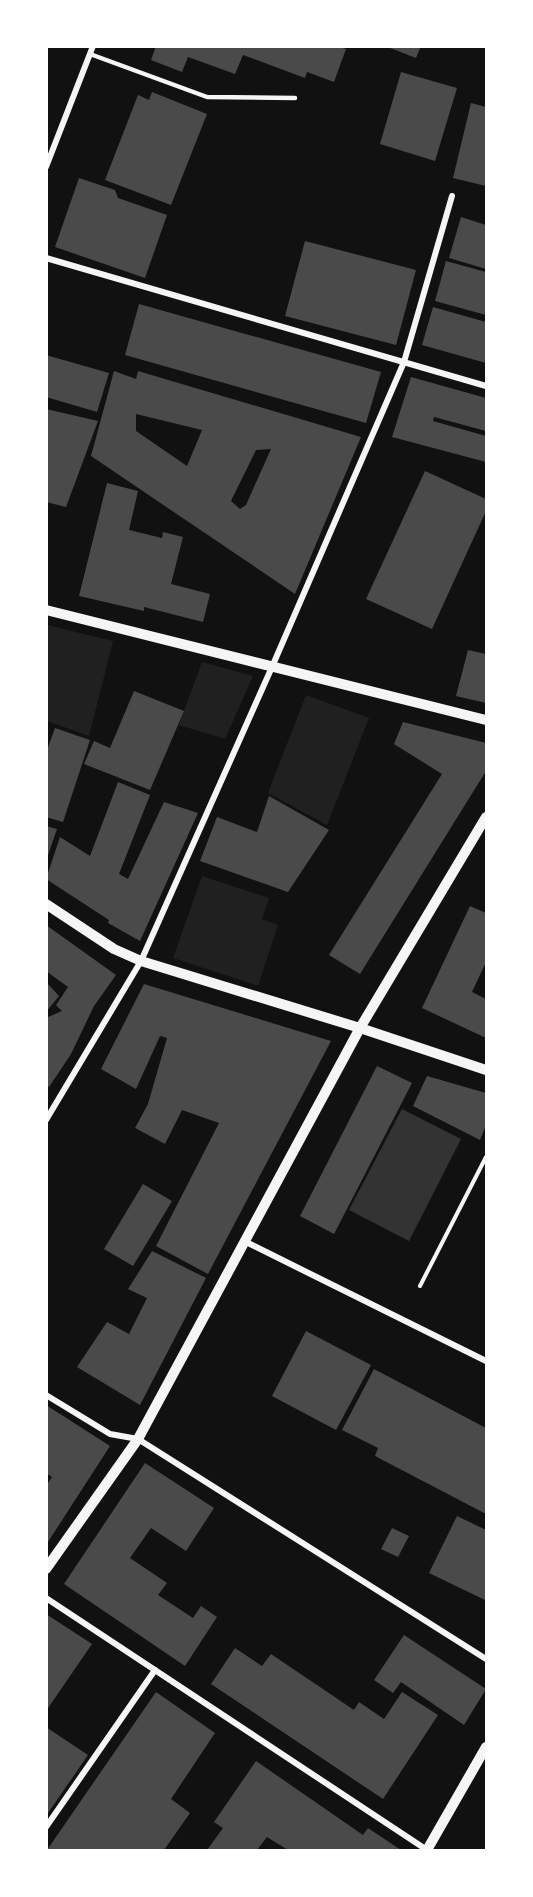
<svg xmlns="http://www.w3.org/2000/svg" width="533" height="1897" font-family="'Archivo Narrow',sans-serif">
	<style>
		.green { fill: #202020 }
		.water { fill: #333 }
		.building { fill: #4a4a4a; fill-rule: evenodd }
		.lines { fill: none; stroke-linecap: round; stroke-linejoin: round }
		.path { stroke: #f5f5f5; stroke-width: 4 }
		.service { stroke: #f5f5f5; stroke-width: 4.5 }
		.minor { stroke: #f5f5f5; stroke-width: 6 }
		.tertiary { stroke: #f5f5f5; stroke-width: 10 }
	</style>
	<rect width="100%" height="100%" fill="#111"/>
	<g class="green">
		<path d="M47,625L113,641L89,736L47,721Z"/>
		<path d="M202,662L253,676L225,739L179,725Z"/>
		<path d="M306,695L369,718L327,825L268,793Z"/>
		<path d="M202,876L269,898L262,919L278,925L258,986L173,958Z"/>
	</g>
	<path class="water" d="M402,1109L461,1139L409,1241L349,1210Z"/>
	<g class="building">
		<path d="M156,46H338L346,49L334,82L307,72L305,78L243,55L235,74L188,57L182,72L151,60Z"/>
		<path d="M385,46H421L416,58Z"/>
		<path d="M401,72L457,88L435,161L380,144Z"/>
		<path d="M152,92L207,114L171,205L105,180L138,95L149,100Z"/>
		<path d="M471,103L486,107V186L453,178Z"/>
		<path d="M79,178L115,190L118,198L167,215L145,278L55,247Z"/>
		<path d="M461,217L486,225V269L449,258Z"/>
		<path d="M305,241L416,270L396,345L285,316Z"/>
		<path d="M446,261L486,272V315L435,301Z"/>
		<path d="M139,304L381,372L366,423L125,355Z"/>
		<path d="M433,307L486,322V363L422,345Z"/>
		<path d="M46,355L109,373L97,412L46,397Z"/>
		<path d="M114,371L136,379L138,371L361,437L295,594L91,456ZM136,414L202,430L187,466L136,431ZM271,449L246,505L240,509L231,501L256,450Z"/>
		<path d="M411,377L486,398V431L434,417L433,421L486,436V462L392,437Z"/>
		<path d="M46,409L98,421L66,507L46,502Z"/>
		<path d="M425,471L486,499V511L432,629L366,599Z"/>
		<path d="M107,483L138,491L129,530L162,538L163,532L183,537L171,584L210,594L203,622L144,607V611L79,596Z"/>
		<path d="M468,650L486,654V703L456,696Z"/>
		<path d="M134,691L184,711L150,790L84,764L94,741L110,748Z"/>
		<path d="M403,722L486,743V771L360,974L329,955L442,774L394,744Z"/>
		<path d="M55,728L90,740L63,822L46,817V753Z"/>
		<path d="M118,782L150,795L119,874L128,879L164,802L198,813L140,941L108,923L109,920L46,879L60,837L90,856Z"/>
		<path d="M269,796L329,830L288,892L200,861L217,817L257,832Z"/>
		<path d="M46,826L57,829L47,858H46Z"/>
		<path d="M470,906L486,913V962L472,992L486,999V1038L422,1008Z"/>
		<path d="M46,925L116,975L94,1006L71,1054L49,1087L46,1084V1018L62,1011L56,1005L68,987L46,971Z"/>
		<path d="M46,982L59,996L46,1012Z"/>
		<path d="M144,984L331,1041L208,1274L156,1246L219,1123L182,1110L165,1144L135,1128L148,1104L167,1038L160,1036L136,1089L101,1069Z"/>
		<path d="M377,1066L412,1083L334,1234L300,1216Z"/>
		<path d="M427,1076L486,1093V1125L480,1140L413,1106Z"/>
		<path d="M143,1184L172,1201L133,1266L104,1249Z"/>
		<path d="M152,1251L206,1278L140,1405L77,1367L107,1322L129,1334L147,1298L128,1289Z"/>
		<path d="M306,1331L371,1365L336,1430L272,1396Z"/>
		<path d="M374,1369L486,1428V1514L375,1456L378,1448L342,1430Z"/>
		<path d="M46,1405L110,1446L46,1545V1486L52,1477L46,1473Z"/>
		<path d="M145,1463L214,1508L186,1551L151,1528L130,1558L167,1583L158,1595L193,1618L201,1606L217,1617L185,1666L64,1584Z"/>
		<path d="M457,1516L486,1530V1597L485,1600L429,1573Z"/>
		<path d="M392,1528L409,1536L398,1557L381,1549Z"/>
		<path d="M46,1614L92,1644L46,1711Z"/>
		<path d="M404,1635L486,1689L464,1725L401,1682L393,1693L374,1680Z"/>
		<path d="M235,1648L262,1666L271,1654L354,1710L359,1702L384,1719L402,1692L438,1715L383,1799L211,1684Z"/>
		<path d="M156,1692L215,1733L171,1799L190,1813L164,1850H47Z"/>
		<path d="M46,1727L88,1755L46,1816Z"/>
		<path d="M256,1761L363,1835L368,1828L401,1850H288L267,1837L257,1850H207L223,1828L214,1822Z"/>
	</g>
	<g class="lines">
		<path class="path" d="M420,1286L486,1157"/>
		<path class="service" d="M90,54L207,97L295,98"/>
		<g class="minor">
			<path d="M46,167L93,46"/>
			<path d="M46,258L486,386"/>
			<path d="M46,1120L141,961L272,667L404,362L452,196"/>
			<path d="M246,1242L486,1361"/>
			<path d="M46,1395L110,1434L138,1439L486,1659"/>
			<path d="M46,1598L427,1850"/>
			<path d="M46,1827L155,1670"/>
		</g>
		<g class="tertiary">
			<path d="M46,610L486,720"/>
			<path d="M46,904L114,949L141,961L360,1028L486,1070"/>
			<path d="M46,1569L138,1439L360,1028L486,817"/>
			<path d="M427,1850L486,1747"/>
		</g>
	</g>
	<rect width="533" height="1897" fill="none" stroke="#ffffff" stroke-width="96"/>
</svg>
